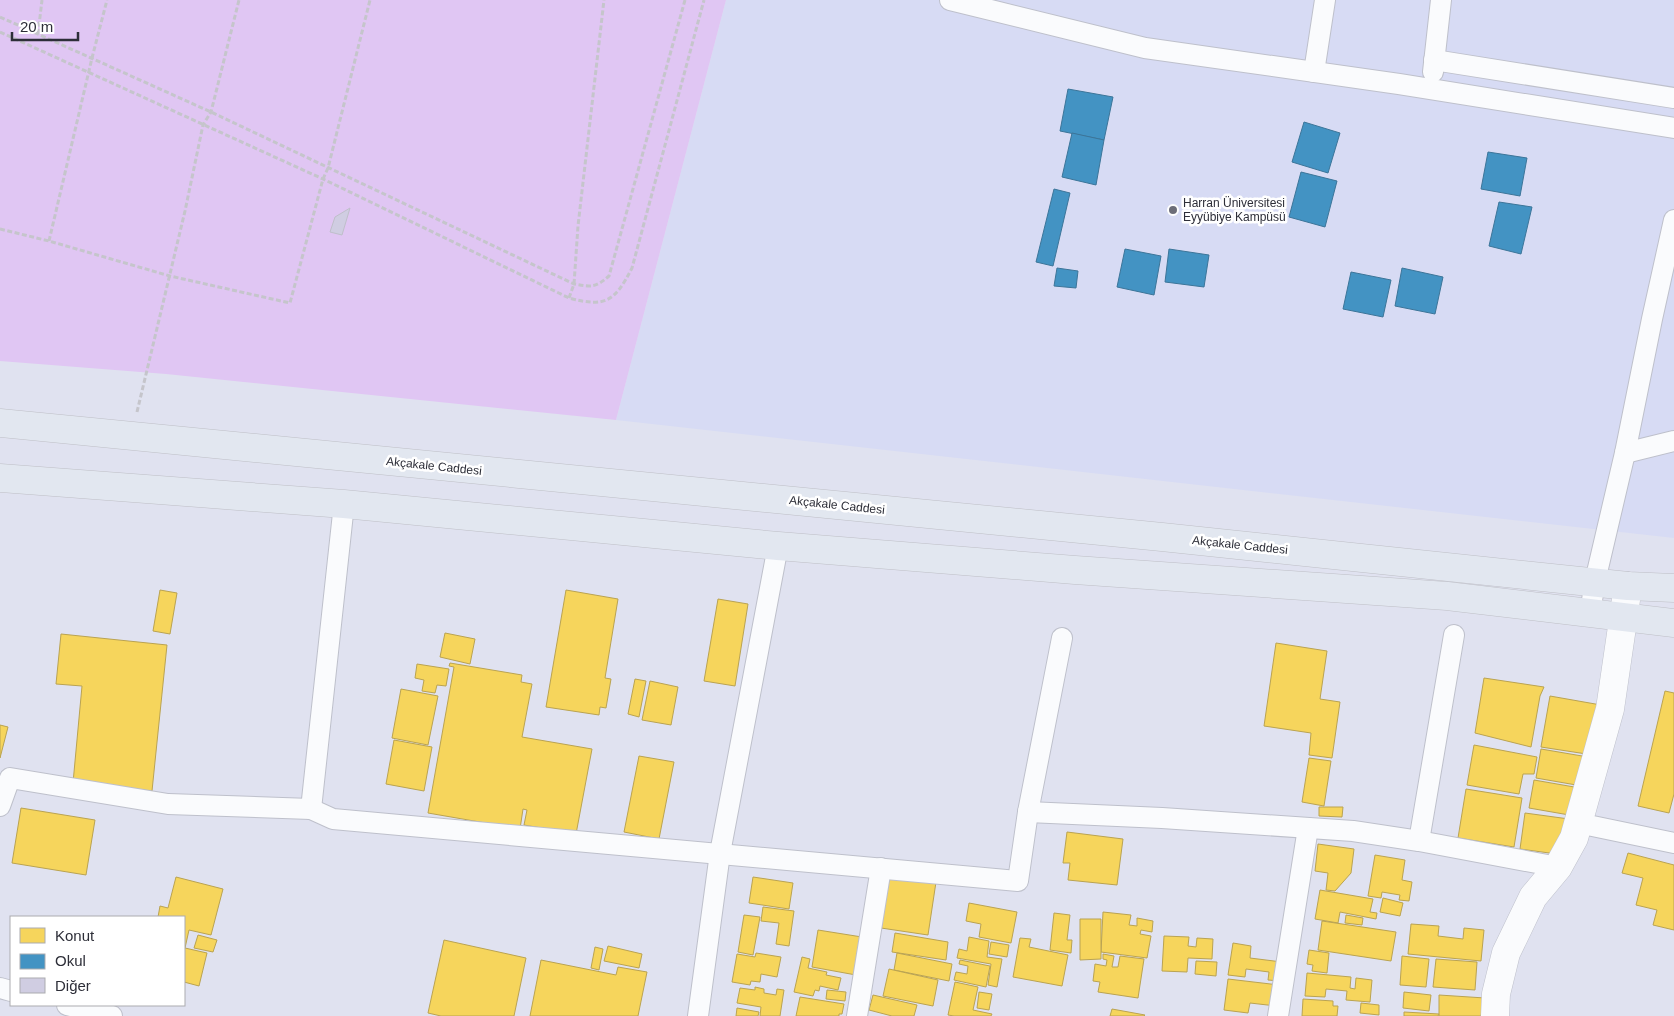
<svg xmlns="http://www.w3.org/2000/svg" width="1674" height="1016" font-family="Helvetica,sans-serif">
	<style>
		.built { fill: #d7dbf4 }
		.green { fill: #e0c6f3 }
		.homes { fill: #f6d55c; stroke: #baa351 }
		.schools { fill: #4393c3; stroke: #3c7599 }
		.building { fill: #d0cde2; stroke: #bfbfca }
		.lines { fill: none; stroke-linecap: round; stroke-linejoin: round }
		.street-casing { stroke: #bec0cb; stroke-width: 22 }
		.secondary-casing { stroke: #bec0cb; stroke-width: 29 }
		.primary-casing { stroke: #bebfc6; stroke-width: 29 }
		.path { stroke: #c5c5cb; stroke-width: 3; stroke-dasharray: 5 2.5; stroke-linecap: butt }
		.street { stroke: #fafbfd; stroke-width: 20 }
		.secondary { stroke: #fafbfd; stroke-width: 28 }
		.primary { stroke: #e2e7f0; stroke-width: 28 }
		.poi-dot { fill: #6c6d78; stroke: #fff; stroke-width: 2 }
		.labels { text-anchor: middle; stroke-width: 5; stroke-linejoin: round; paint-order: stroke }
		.poi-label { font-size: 12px; fill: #2d2e38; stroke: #fff; text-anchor: start }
		.street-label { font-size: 12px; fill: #2d2e38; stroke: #fff }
	</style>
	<rect width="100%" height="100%" fill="#e0e2f0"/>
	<path class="built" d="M726,0H1674V538L616,420Z"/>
	<path class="green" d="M0,0H726L616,420L166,374L0,361Z"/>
	<g class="homes">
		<path d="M160,590L177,593L170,634L153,631Z"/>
		<path d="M566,590L618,599L605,678L611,679L606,708L600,707L599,715L546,707Z"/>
		<path d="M718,599L748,604L735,686L704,681Z"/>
		<path d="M445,633L475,639L470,664L440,657Z"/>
		<path d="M61,634L167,645L152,791L73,783L82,686L56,684Z"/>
		<path d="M1276,643L1327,651L1320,699L1340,702L1332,758L1309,755L1311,733L1264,726Z"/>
		<path d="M450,663L522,675L521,682L532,684L522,737L592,749L576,834L524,825L527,810L523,809L520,829L428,813L454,667L449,666Z"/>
		<path d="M417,664L449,669L446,686L437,685L435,693L422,691L424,680L415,678Z"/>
		<path d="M1484,678L1544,687L1540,696L1531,747L1475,733Z"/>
		<path d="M635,679L646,681L639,717L628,714Z"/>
		<path d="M650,681L678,687L671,725L642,720Z"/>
		<path d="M401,689L438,696L428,745L392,738Z"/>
		<path d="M1665,691L1674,693V794L1669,813L1638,806Z"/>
		<path d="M1550,696L1601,705L1593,755L1541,747Z"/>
		<path d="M0,725L8,727L0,758Z"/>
		<path d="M394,740L432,747L424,791L386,784Z"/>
		<path d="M1474,745L1537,757L1534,774H1523L1519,794L1467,785Z"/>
		<path d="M1541,749L1588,757L1582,786L1536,778Z"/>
		<path d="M639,756L674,762L659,839L624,832Z"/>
		<path d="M1309,758L1331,761L1324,806L1302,802Z"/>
		<path d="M1534,780L1580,788L1575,816L1529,808Z"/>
		<path d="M1466,789L1522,798L1514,847L1458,838Z"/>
		<path d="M1319,807H1343L1342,817L1319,816Z"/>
		<path d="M21,808L95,820L86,875L12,863Z"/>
		<path d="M1525,813L1569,819L1564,855L1520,849Z"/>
		<path d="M1067,832L1123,839L1117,885L1068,880L1070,863H1063Z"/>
		<path d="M1318,844L1354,849L1351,873L1335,891L1326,890L1328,873L1315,871Z"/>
		<path d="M1628,853L1674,865V930L1653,925L1657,910L1636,905L1643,878L1622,873Z"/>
		<path d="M1375,855L1405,860L1402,880L1412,882L1409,901L1399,900L1400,895L1382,892L1381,898L1368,896Z"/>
		<path d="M889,875L936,882L928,935L881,928Z"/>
		<path d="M176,877L223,889L211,935L189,930L185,948L207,953L199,986L184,982V917H158L160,906L168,908Z"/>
		<path d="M753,877L793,883L789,909L749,903Z"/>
		<path d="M1320,890L1373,899L1370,912L1377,913L1376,919L1340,912L1338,923L1315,919Z"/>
		<path d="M1383,898L1403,903L1400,916L1380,912Z"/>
		<path d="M969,903L1017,912L1011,943L979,937L981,924L966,921Z"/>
		<path d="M763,907L794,911L789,946L776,944L779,923L761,921Z"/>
		<path d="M1103,912L1131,915L1129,925L1137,926V918L1153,921L1152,932L1141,930L1140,934L1151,936L1147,958L1101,952Z"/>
		<path d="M1054,913L1070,915L1067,940H1072L1071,953L1050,950Z"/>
		<path d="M744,915L760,917L753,955L738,952Z"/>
		<path d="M1346,915L1363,918L1362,925L1345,923Z"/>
		<path d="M1080,919H1101V959L1080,960Z"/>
		<path d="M1322,921L1396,932L1391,961L1318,950Z"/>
		<path d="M1411,924L1439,926L1438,936L1463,939L1464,928L1484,930L1481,961L1408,954Z"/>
		<path d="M818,930L862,937L856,975L812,967Z"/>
		<path d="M895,933L948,942L946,960L892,952Z"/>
		<path d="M198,935L217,940L213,952L194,948Z"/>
		<path d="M1164,936L1189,937L1188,946L1196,947L1197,938L1213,939L1212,959L1188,958L1187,972L1162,971Z"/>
		<path d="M969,937L989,941L987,957L1002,959L997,987L988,985L991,964L957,958L959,949L967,951Z"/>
		<path d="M1020,938L1031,939L1029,947L1068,955L1062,986L1013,977Z"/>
		<path d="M444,940L526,958L514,1016H441L428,1013Z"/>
		<path d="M991,942L1009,945L1007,957L989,954Z"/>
		<path d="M1233,943L1251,946L1250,958L1282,962L1280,981L1268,980L1269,972L1246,969L1245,977L1228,975Z"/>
		<path d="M608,946L642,954L639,968L604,961Z"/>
		<path d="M595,947L603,949L599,970L591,968Z"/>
		<path d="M1309,950L1329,953L1327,973L1312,971L1313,965L1307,964Z"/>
		<path d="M756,953L781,957L777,977L761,974L760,982L751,981L750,985L732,982L737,954L755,957Z"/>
		<path d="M897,953L952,964L949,981L894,970Z"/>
		<path d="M1103,954L1114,956L1112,967H1118L1120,956L1144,959L1138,998L1098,992L1100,982L1093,981L1095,964L1106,966L1107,960L1103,959Z"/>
		<path d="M1402,956L1429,959L1426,987L1400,985Z"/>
		<path d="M802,957L810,959L808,968L827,972L826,975L841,978L838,990L820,986L819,991L815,990L813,996L794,992Z"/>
		<path d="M1436,959L1477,962L1475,990L1433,987Z"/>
		<path d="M541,960L616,975L618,967L647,972L638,1016H530Z"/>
		<path d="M960,960L990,966L986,987L954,980L956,972L967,974L968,966L959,964Z"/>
		<path d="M1196,961L1217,962L1216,976L1195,974Z"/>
		<path d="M889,969L938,980L933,1006L883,996Z"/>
		<path d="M1307,973L1351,977L1350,988L1355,989L1356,978L1372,980L1370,1002L1346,1000L1347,991L1326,989L1325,997L1305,996Z"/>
		<path d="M1228,979L1279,985L1276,1006L1250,1003L1248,1013L1224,1010Z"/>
		<path d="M955,982L978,987L973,1010L992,1014L991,1016H954L948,1015Z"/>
		<path d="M755,987L764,989V993L776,995L777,989L784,990L780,1016H760L761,1007L737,1003L740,988L755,990Z"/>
		<path d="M827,990L846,992L845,1001L826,999Z"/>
		<path d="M979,992L992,994L989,1010L977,1008Z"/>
		<path d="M1404,992L1431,995L1429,1011L1403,1008Z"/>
		<path d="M873,995L917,1005L914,1016H892L869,1010Z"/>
		<path d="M1439,995L1485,998L1481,1016H1439Z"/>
		<path d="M800,997L844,1004L842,1014H839V1016H796Z"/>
		<path d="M1303,999L1333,1001V1006H1338L1337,1016H1302Z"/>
		<path d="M1361,1003L1379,1005V1015L1360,1013Z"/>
		<path d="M737,1008L759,1012L758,1016H736Z"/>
		<path d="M1112,1009L1145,1015L1144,1016H1110Z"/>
		<path d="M1404,1012L1439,1014L1438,1016H1404Z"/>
	</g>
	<g class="schools">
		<path d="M1068,89L1113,97L1104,140L1060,131Z"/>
		<path d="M1304,122L1340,133L1328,173L1292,162Z"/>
		<path d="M1072,133L1104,140L1096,185L1062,177Z"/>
		<path d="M1488,152L1527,158L1520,196L1481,189Z"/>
		<path d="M1301,172L1337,181L1325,227L1289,217Z"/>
		<path d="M1054,189L1070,193L1053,266L1036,262Z"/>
		<path d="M1499,202L1532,207L1521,254L1489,246Z"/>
		<path d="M1125,249L1161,256L1154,295L1117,287Z"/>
		<path d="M1169,249L1209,255L1204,287L1165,282Z"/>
		<path d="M1057,268L1078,271L1076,288L1054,286Z"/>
		<path d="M1402,268L1443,277L1435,314L1395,306Z"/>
		<path d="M1351,272L1391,280L1383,317L1343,309Z"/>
	</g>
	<path class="building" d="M350,208L342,235L330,232L335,217Z"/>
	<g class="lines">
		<g class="street-casing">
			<g id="street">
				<path d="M950,0L1145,48L1399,84L1674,128"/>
				<path d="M1434,60L1674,98"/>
				<path d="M1314,72L1325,0"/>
				<path d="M1433,72L1441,0"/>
				<path d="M1625,453L1674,441"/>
				<path d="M1590,613L1595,581L1625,453L1652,319L1674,220"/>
				<path d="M0,806L10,778L168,804L311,809L333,819L1018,881L1028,812L1062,638"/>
				<path d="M311,809L344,504"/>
				<path d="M1028,812L1162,818L1353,831L1419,841L1558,867"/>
				<path d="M1578,823L1674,843"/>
				<path d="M1419,841L1454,635"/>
				<path d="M0,988L11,991"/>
				<path d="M67,1005L112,1016"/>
				<path d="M698,1016L720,853L778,546"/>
				<path d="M857,1016L881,868"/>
				<path d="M1278,1016L1308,828"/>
			</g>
		</g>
		<g class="secondary-casing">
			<path id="secondary" d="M1495,1016L1496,994L1506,953L1533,897L1558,867L1574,838L1610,709L1628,586"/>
		</g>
		<g class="primary-casing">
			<g id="primary">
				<path d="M0,423L1162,537L1628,586L1674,588"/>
				<path d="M0,478L344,504L778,546L1075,570L1447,596L1674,623"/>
			</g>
		</g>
		<g class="path">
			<path d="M0,17L211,112L574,284C592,287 595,288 609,276L685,0"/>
			<path d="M0,32L323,179L569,298C606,308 615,301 632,268L704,0"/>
			<path d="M38,34L42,0"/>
			<path d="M0,229L49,241L170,276L290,303L323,179L328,168L370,0"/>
			<path d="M49,241L92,58L107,0"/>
			<path d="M569,298L574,284L578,226L604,0"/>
			<path d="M137,412L185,211L203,125L211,112L239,0"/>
		</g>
		<use href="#street" class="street"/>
		<use href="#secondary" class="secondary"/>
		<use href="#primary" class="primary"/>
	</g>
	<circle class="poi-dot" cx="1173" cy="210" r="5"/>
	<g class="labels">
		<g class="poi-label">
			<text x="1183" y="207">Harran Üniversitesi<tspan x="1183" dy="14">Eyyübiye Kampüsü</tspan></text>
		</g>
		<g class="street-label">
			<text transform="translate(434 466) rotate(6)" y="4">Akçakale Caddesi</text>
			<text transform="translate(837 505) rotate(6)" y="4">Akçakale Caddesi</text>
			<text transform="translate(1240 545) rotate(6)" y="4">Akçakale Caddesi</text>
		</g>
	</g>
	<rect x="10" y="916" width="175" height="90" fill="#ffffff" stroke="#ababaf"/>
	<rect x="20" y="928" width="25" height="15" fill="#f6d55c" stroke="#ababaf"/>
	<text x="55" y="941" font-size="15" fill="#2d2e38">Konut</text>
	<rect x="20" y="954" width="25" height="15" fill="#4393c3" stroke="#ababaf"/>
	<text x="55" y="966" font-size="15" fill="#2d2e38">Okul</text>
	<rect x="20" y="978" width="25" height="15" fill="#d0cde2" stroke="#ababaf"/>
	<text x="55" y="991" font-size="15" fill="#2d2e38">Diğer</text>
	<path d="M12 32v8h66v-8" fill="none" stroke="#2d2e38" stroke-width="2.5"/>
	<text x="20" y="32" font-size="15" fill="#2d2e38" stroke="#ffffff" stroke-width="4" paint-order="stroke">20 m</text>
</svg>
